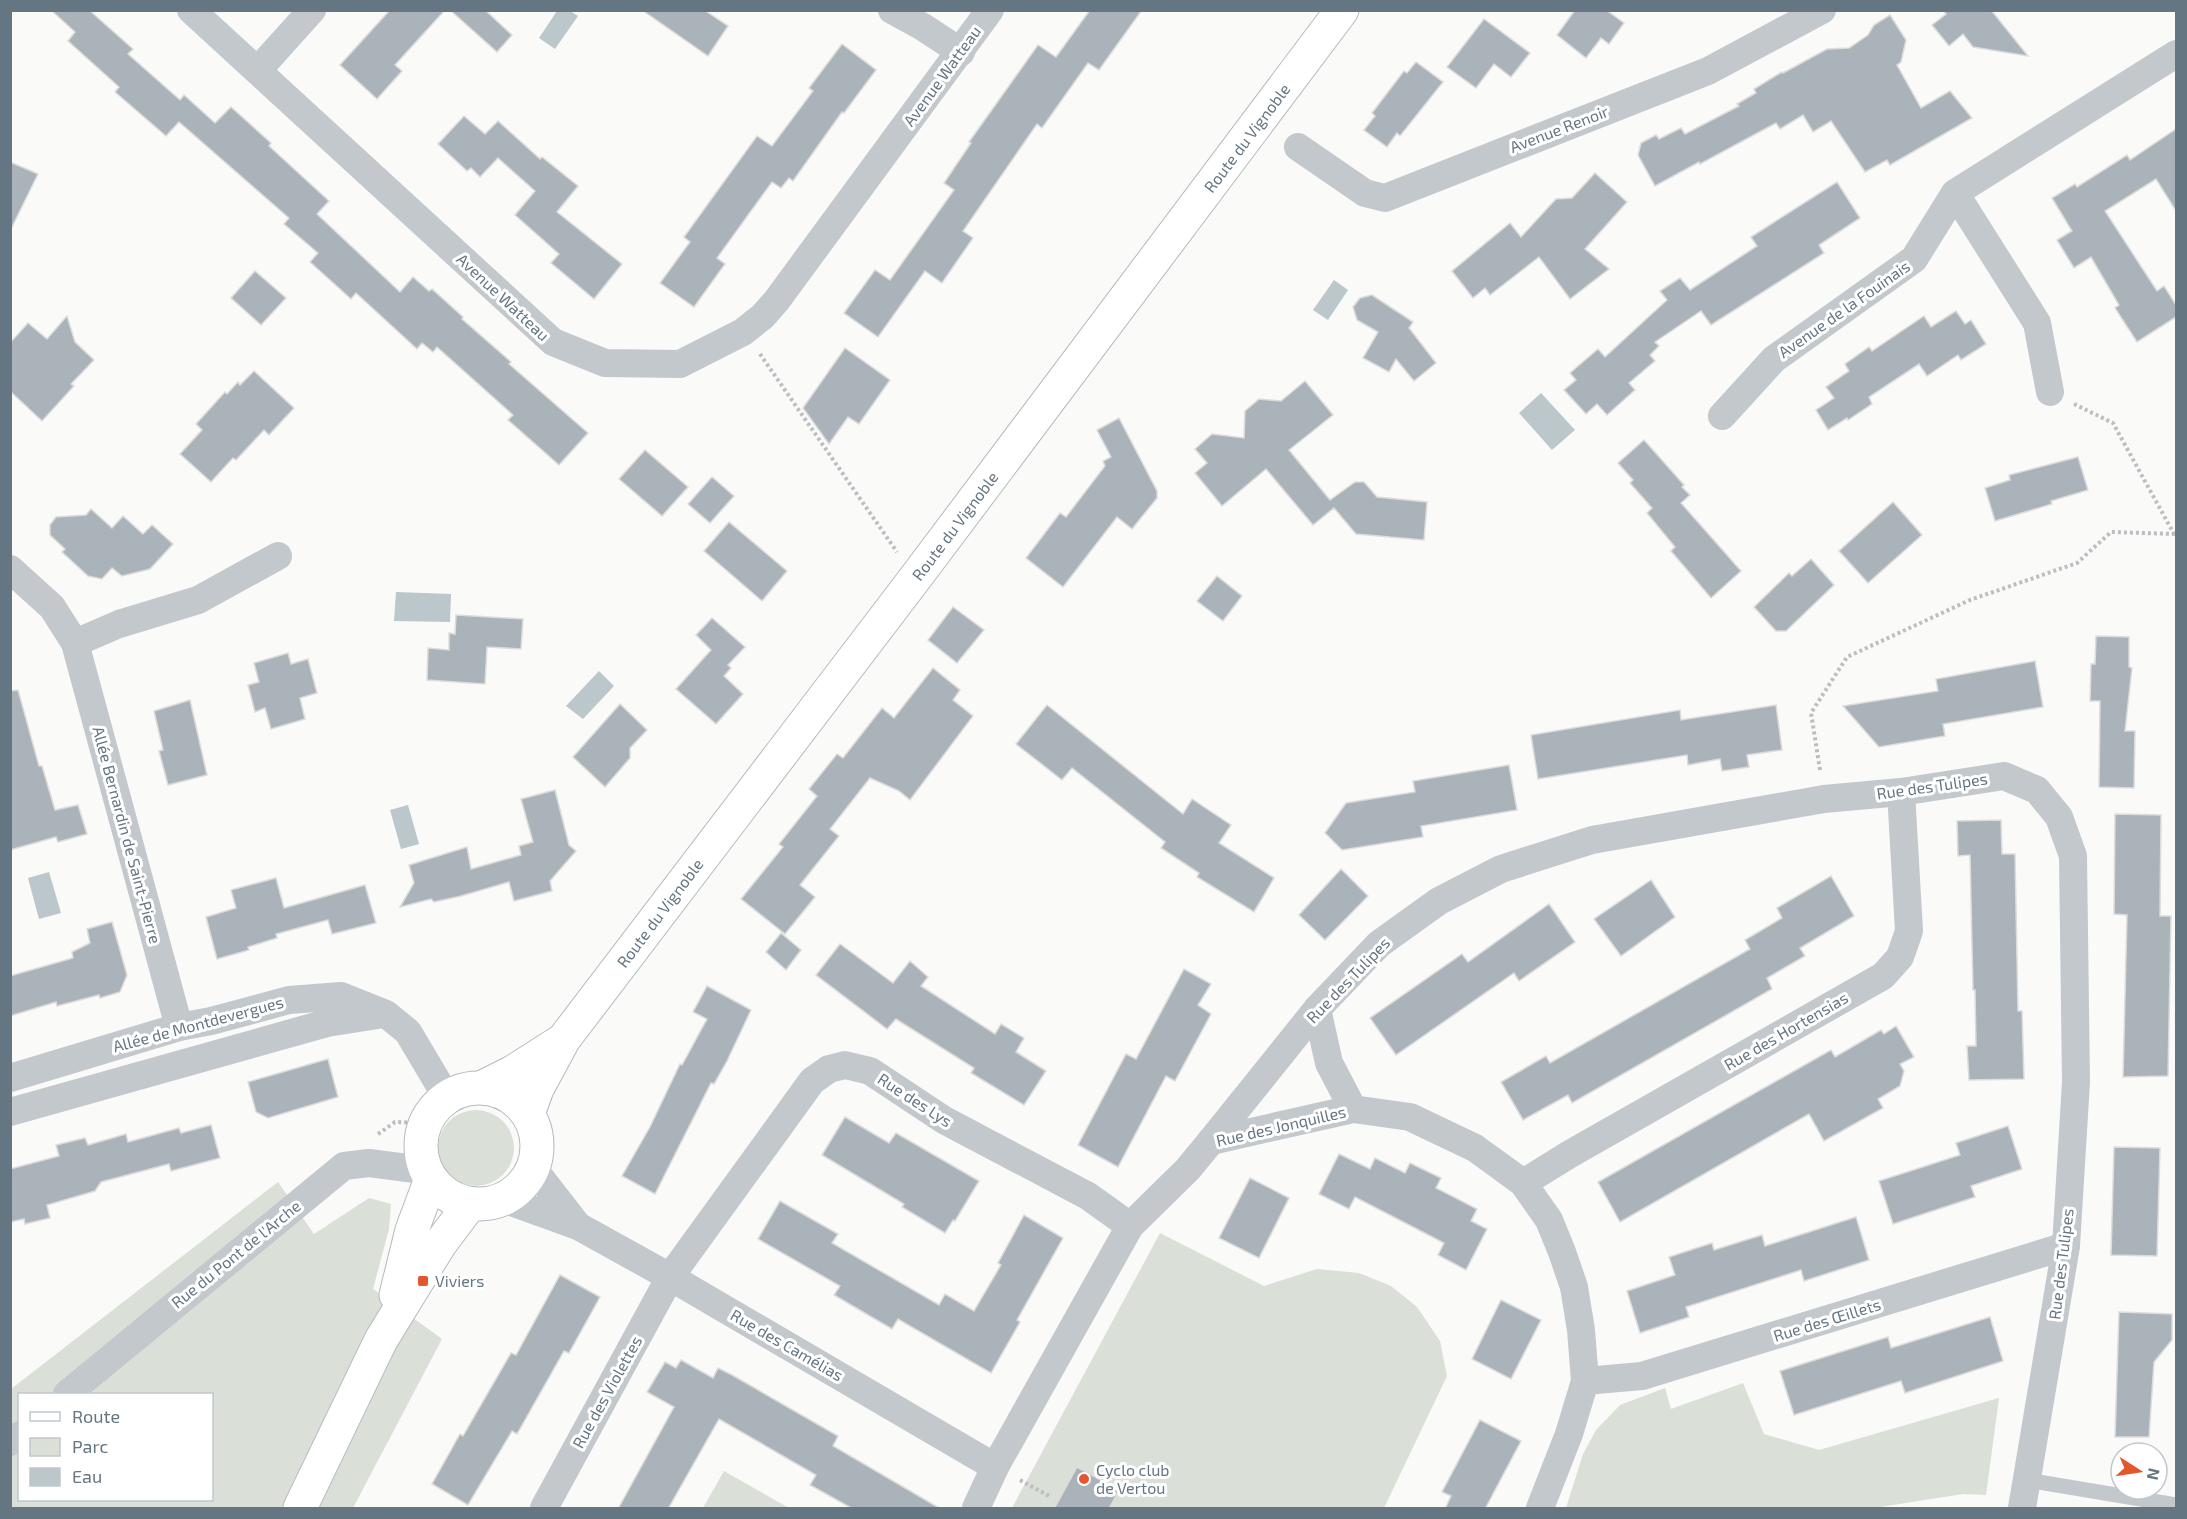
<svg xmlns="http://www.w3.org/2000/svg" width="2187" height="1519" font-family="'Exo 2',sans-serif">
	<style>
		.green { fill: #dadfd7; fill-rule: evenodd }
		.water { fill: #bbc7cb }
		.building { fill: #aab3b9; stroke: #dcdcda; stroke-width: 1.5 }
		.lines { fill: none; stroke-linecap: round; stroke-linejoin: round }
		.secondary-casing { stroke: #b3babf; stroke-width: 35 }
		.path { stroke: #bbbfc2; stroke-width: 4; stroke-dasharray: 3 3; stroke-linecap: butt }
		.lane { stroke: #c3c8cc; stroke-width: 15 }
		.street { stroke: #c3c8cc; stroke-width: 28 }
		.secondary { stroke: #fff; stroke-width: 33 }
		.poi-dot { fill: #e4572e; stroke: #fff; stroke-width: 2 }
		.labels { text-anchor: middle; stroke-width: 6; stroke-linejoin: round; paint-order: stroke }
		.street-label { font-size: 16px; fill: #657683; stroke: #fff }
		.poi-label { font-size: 16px; fill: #657683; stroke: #fff; text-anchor: start }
	</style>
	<rect width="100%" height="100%" fill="#fafaf8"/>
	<g class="green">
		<circle cx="476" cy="1148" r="38"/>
		<path d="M278,1182L314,1234L369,1198L391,1204L389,1229L373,1289L442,1339L353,1508H11V1389ZM20,1394H212V1500H20Z"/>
		<path d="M1160,1233L1264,1286L1317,1269L1359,1273L1391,1286L1417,1307L1440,1341L1447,1376L1384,1508H1012Z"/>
		<path d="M1743,1383L1764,1434L1819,1450L1999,1398L1986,1495L1963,1494L1874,1508H1566L1583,1454L1596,1430L1620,1405L1665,1388L1671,1409Z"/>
		<path d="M724,1471L789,1508H703Z"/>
	</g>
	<g class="water">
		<path d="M557,11H570L578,16L555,49L539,38Z"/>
		<path d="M1334,280L1348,290L1328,320L1313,310Z"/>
		<path d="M1541,393L1575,430L1552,450L1519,413Z"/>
		<path d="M396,592L451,594L450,622L394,621Z"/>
		<path d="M599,671L614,686L583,719L566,706Z"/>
		<path d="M408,805L419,844L401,849L390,810Z"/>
		<path d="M49,872L61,913L39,919L28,878Z"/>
	</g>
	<g class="building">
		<path d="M51,10H89L133,49L128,54L180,100L184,95L215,123L231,107L271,143L269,146L329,201L317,214L400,292L413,277L429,291L432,289L463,317L462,319L511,362L509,364L588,433L559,465L508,420L513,415L437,347L433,352L422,343L417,349L356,293L351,299L310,262L318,253L284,224L289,218L179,122L166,136L115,92L119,87L68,41L75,32Z"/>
		<path d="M390,10H445L395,65L402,71L377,99L340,65Z"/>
		<path d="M450,10H485L512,35L497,52Z"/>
		<path d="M642,10H704L728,26L708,56Z"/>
		<path d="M1090,10H1142L1099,70L1088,63L1042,128L1037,124L963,231L973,238L942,283L925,271L878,337L844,313L875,270L890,280L954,190L944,183L971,143L969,142L1038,45L1056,57Z"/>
		<path d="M1575,10H1606L1624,23L1609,44L1601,38L1586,58L1557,35Z"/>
		<path d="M1943,10H1991L2028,56L1973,47L1963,34L1949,46L1932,25L1946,14Z"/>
		<path d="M1890,15L1906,40L1901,62L1897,65L1921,108L1950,91L1972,118L1890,165L1887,160L1865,172L1831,121L1813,132L1803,115L1780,129L1776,123L1700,164L1699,162L1655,186L1638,155L1641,143L1656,135L1659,139L1681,128L1685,134L1739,106L1737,104L1756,93L1754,89L1782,72L1783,73L1827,49L1849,48L1868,35L1874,25Z"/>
		<path d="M1484,19L1530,53L1511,77L1494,64L1476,88L1447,67Z"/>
		<path d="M842,44L876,70L844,113L842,112L793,181L789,178L781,188L772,182L717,258L725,264L694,307L660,283L690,242L684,237L757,136L772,146L813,91L809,88Z"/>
		<path d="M1416,62L1443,82L1400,136L1397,133L1387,147L1364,130L1375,116L1372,113L1404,71L1407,73Z"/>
		<path d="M464,116L485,134L498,121L540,159L542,157L578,186L557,212L622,264L594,299L551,263L559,254L515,215L535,191L498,158L480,177L471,168L467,171L438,144Z"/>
		<path d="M2176,129V211L2156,179L2105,211L2157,291L2164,286L2176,305V317L2137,342L2115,308L2119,305L2091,257L2074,268L2057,240L2072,231L2052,198L2075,184L2077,187L2127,155L2130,160Z"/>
		<path d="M10,162L38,174L10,231Z"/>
		<path d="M1595,173L1627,202L1585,249L1609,269L1570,299L1539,257L1490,295L1485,288L1473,298L1452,271L1510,223L1521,237L1556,199L1572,198Z"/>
		<path d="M1837,182L1860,218L1819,245L1824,253L1711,325L1701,311L1655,342L1659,346L1650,355L1655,361L1629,383L1635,390L1607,415L1597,404L1586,414L1564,390L1576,380L1570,373L1598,349L1605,357L1667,300L1660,291L1680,278L1690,290L1757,246L1751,237Z"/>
		<path d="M255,271L286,298L261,325L231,298Z"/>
		<path d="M1372,295L1413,322L1409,328L1436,363L1414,381L1396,359L1389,372L1363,358L1378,332L1357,320L1353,307L1360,298Z"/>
		<path d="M1956,311L1965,324L1971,320L1986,344L1961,360L1958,355L1927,376L1919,364L1869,397L1872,404L1848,420L1847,418L1828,430L1816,410L1834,398L1826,387L1849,371L1845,364L1869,347L1872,351L1924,316L1931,327Z"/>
		<path d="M67,316L75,342L94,360L71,384L74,386L42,421L10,391V343L28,323L47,339Z"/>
		<path d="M845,348L890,380L859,424L848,417L829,444L803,408Z"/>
		<path d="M254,371L294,408L269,435L264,430L236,460L233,458L211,482L180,454L202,430L196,424L225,392L227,394L238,382L240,385Z"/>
		<path d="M1305,381L1333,415L1289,450L1330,500L1355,482H1364L1377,497L1427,502L1424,540L1356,534L1334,508L1313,525L1266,469L1222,506L1195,473L1207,463L1195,449L1212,434L1244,438L1245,411L1259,399L1281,401Z"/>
		<path d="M1119,418L1157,491V498L1132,529L1117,517L1063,587L1026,558L1060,513L1066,517L1105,466L1103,461L1111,457L1097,430Z"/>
		<path d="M1644,440L1684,485L1682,487L1690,495L1681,503L1741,571L1711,598L1671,551L1675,547L1647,513L1652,508L1630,483L1633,480L1618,463Z"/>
		<path d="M645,450L688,487L662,516L619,479Z"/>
		<path d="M2078,457L2088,490L2051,501L2052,504L1995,521L1985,488L2010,480L2009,475Z"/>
		<path d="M712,477L734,496L710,523L688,504Z"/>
		<path d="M1893,502L1922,535L1868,583L1839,551Z"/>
		<path d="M91,509L112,528L123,516L143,534L152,525L173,544L150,569L122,576L112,568L102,579L88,576L62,552L65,549L50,535V525L56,517L86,515Z"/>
		<path d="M729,522L787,571L762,601L704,551Z"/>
		<path d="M1811,559L1834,585L1786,631H1776L1754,607L1789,573L1792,576Z"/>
		<path d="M1217,576L1242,596L1223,621L1197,601Z"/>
		<path d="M953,607L984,630L957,663L928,640Z"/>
		<path d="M456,615L523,619L521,649L487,647L485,684L427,680L428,648L449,650V633L455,634Z"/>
		<path d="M712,618L745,647L728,665L731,668L724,676L743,694L716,724L676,689L711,650L696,635Z"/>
		<path d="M2096,636L2129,637V667L2132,668L2125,731H2135L2134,788L2099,787L2100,701H2090L2091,664H2095Z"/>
		<path d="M288,653L291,664L308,659L317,693L300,698L305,719L271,729L265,708L255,712L248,685L259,682L254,663Z"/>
		<path d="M2035,661L2043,707L1943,724L1945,736L1879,747L1843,706L1938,691L1936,679Z"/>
		<path d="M933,668L960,690L953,700L973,716L910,800L899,791L870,778L830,829L839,836L800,885L815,897L785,934L741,899L783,847L779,844L817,796L809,789L837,754L843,758L882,708L894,718Z"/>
		<path d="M18,690L39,766H42L55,810L78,805L87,834L58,842L56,837L10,850V691Z"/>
		<path d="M190,700L207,775L168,785L159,751L163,750L154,711Z"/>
		<path d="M620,704L647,730L630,748V758L605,787L573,757Z"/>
		<path d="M1047,705L1183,814L1192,799L1231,825L1219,843L1274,878L1254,912L1197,877L1199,873L1161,848L1165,842L1072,768L1062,780L1016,744Z"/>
		<path d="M1776,705L1782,750L1747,755L1749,767L1722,771L1720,759L1688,765L1687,755L1538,779L1531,735L1680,710L1681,720Z"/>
		<path d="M1509,765L1517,810L1421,826L1423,837L1342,850L1325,833L1346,803L1415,792L1413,781Z"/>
		<path d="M555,790L569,845L576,851L550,881L552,891L514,901L509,882L461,896L434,902L431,899L400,907L414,883L409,865L467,847L471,869L521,855L519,846L533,842L521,799Z"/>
		<path d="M2115,814L2161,815L2160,916H2171L2168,1076L2123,1077L2127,915L2114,914Z"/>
		<path d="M2001,820L2002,854H2015L2018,1011H2022L2024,1079L1969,1080L1967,1046H1976L1975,990H1973L1970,855L1958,856L1957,821Z"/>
		<path d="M1341,869L1368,896L1325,940L1299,915Z"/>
		<path d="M1831,876L1854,916L1800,948L1805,956L1767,978L1772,989L1572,1103L1568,1095L1523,1120L1501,1082L1546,1056L1550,1063L1750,949L1745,940L1782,918L1777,908Z"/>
		<path d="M276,878L284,908L365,885L376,923L332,934L328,920L276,934L277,938L248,947L249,950L217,959L206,917L236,908L231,890Z"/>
		<path d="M1651,880L1675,917L1621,956L1594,919Z"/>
		<path d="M1549,904L1575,942L1519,981L1514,973L1396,1055L1370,1018L1462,954L1468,962Z"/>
		<path d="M112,922L127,975L120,992L100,998L99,995L57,1006L56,1002L10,1016V976L73,958L72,952L90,943L87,929Z"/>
		<path d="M781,933L801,950L786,970L766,952Z"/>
		<path d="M840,944L893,983L910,961L928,977L921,986L995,1034L1001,1024L1024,1038L1016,1052L1046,1071L1024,1105L971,1073L974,1068L896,1019L887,1029L816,975Z"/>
		<path d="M1184,969L1211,984L1198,1005L1211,1014L1175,1081L1166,1076L1118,1167L1078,1145L1126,1054L1136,1059Z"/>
		<path d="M707,986L751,1010L727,1061L714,1084L711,1083L655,1194L622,1176L650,1127L680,1064L682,1065L707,1019L693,1012Z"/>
		<path d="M1896,1026L1914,1057L1900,1064L1904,1071L1900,1086L1878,1099L1883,1108L1824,1141L1809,1114L1620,1222L1598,1182L1831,1050L1835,1057L1881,1030L1884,1034Z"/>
		<path d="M328,1059L338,1097L268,1118L256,1112L248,1082Z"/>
		<path d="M845,1117L889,1143L896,1133L979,1181L955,1221L953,1220L945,1233L902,1207L904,1204L822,1155Z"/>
		<path d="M211,1125L220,1158L171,1171L169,1164L101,1182L95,1191L47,1205L50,1218L25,1224L24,1219L10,1222V1169L59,1156L56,1145L85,1138L88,1145L126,1134L128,1142L179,1128L181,1133Z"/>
		<path d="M2008,1126L2022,1169L1971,1186L1975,1197L1893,1224L1879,1181L1960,1155L1956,1143Z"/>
		<path d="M2114,1147L2160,1148L2157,1256L2111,1255Z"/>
		<path d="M1339,1154L1370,1169L1375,1158L1405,1173L1410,1163L1441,1178L1436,1188L1477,1209L1471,1221L1487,1229L1466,1270L1438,1255L1444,1243L1415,1228L1355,1197L1349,1209L1319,1194Z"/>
		<path d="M1250,1178L1289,1198L1259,1258L1219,1238Z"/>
		<path d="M780,1201L838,1234L832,1243L939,1305L945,1294L974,1311L1001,1265L998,1263L1024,1215L1063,1238L1017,1320L1020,1322L991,1373L898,1319L892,1329L834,1295L840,1286L758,1239Z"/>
		<path d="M1856,1217L1869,1260L1804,1281L1801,1270L1686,1307L1689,1317L1640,1333L1627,1291L1675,1275L1669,1257L1712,1243L1714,1250L1762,1235L1765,1246Z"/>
		<path d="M560,1275L600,1297L569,1353L564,1351L517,1434L512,1431L468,1505L432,1484L460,1434L463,1436L511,1353L516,1355Z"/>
		<path d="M1501,1300L1541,1320L1511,1379L1472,1359Z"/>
		<path d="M2119,1312L2172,1314V1340L2154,1362L2149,1437H2115Z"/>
		<path d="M1990,1317L2003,1361L1905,1393L1901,1381L1794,1415L1780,1371L1888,1337L1891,1348Z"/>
		<path d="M681,1360L713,1378L718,1368L732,1375L838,1436L833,1446L941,1509H853L810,1485L816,1475L719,1419L668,1509H618L674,1407L647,1392L665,1362L676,1368Z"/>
		<path d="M1480,1420L1521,1441L1485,1509H1445L1451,1496L1442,1492Z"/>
		<path d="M1077,1467L1119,1490L1109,1509H1054Z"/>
	</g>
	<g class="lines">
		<g class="secondary-casing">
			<g id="secondary">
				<path d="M483,1087L513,1072L560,1042"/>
				<circle cx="479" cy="1146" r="58"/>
				<path d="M528,1114L537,1089L564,1039L919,573L1342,10"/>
				<path d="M396,1295L412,1230L431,1179"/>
				<path d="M300,1508L381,1340L440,1244L470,1204"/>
			</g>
		</g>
		<g class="path">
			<path d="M760,354L897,552"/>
			<path d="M2074,404L2113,423L2174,534"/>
			<path d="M1820,770L1811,713L1847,657L1970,600L2077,563L2111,532L2176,534"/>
			<path d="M378,1134L395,1122L425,1123"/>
			<path d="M1020,1480L1051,1497"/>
		</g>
		<path class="lane" d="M2027,1480L2176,1505"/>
		<g class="street">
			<path d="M191,10L553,342L605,363L680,364L743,332L763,316L777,300L990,10"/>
			<path d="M892,10L923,27L961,52"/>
			<path d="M258,70L312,10"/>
			<path d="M1298,147L1365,193L1385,198L1708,71L1822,10"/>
			<path d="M1955,193L2037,323L2050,392"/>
			<path d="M1722,416L1774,359L1914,259L1955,193L2176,54"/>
			<path d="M10,569L52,607L75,643L179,1027"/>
			<path d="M75,643L119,624L198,600L278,556"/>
			<path d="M1317,1009L1329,1063L1353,1109"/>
			<path d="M10,1078L179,1027L211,1021L289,1000L341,996L386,1014L408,1032L446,1096"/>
			<path d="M10,1112L327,1023L384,1014"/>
			<path d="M1211,1141L1317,1009L1379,944L1439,901L1501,869L1592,840L1824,799L1901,792L2004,776L2037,790L2059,817L2073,856L2076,1082L2066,1246L2022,1508"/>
			<path d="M533,1168L578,1226"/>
			<path d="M1523,1183L1570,1154L1883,976L1900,957L1909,931L1901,792"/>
			<path d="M503,1199L578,1226L670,1277L995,1467"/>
			<path d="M1585,1381L1642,1376L2066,1246"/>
			<path d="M67,1394L344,1166L369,1163L423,1170"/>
			<path d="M10,1442L20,1435"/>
			<path d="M544,1508L670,1277L812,1081L829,1069L845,1065L870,1071L944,1120L1088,1196L1130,1226"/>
			<path d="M976,1508L995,1467L1130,1226L1188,1169L1211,1141L1353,1109L1410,1117L1475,1148L1523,1183L1549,1220L1562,1252L1574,1287L1581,1330L1585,1381L1569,1434L1540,1508"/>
		</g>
		<use href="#secondary" class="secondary"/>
	</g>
	<g class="poi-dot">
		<rect x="417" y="1275" width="12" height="12" rx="3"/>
		<circle cx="1084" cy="1479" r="6"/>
	</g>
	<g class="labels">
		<g class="street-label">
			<text transform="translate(942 76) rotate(-54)" y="6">Avenue Watteau</text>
			<text transform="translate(1559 129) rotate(-21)" y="6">Avenue Renoir</text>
			<text transform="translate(1247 138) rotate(-53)" y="6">Route du Vignoble</text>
			<text transform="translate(503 297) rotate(43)" y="6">Avenue Watteau</text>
			<text transform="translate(1844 309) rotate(-35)" y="6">Avenue de la Fouinais</text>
			<text transform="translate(955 526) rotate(-53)" y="6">Route du Vignoble</text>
			<text transform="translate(1932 786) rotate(-8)" y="6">Rue des Tulipes</text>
			<text transform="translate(127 835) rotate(75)" y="6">Allée Bernardin de Saint-Pierre</text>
			<text transform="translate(660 913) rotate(-53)" y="6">Route du Vignoble</text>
			<text transform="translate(1348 980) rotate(-46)" y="6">Rue des Tulipes</text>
			<text transform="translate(198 1024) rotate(-15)" y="6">Allée de Montdevergues</text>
			<text transform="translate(1786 1031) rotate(-30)" y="6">Rue des Hortensias</text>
			<text transform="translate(915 1100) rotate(33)" y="6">Rue des Lys</text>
			<text transform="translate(1281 1126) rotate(-13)" y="6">Rue des Jonquilles</text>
			<text transform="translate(236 1254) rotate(-39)" y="6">Rue du Pont de l'Arche</text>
			<text transform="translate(2061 1264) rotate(-83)" y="6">Rue des Tulipes</text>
			<text transform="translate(1827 1320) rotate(-17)" y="6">Rue des Œillets</text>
			<text transform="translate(787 1345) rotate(30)" y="6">Rue des Camélias</text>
			<text transform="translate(607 1392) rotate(-61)" y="6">Rue des Violettes</text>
		</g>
		<g class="poi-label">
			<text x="435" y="1287">Viviers</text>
			<text x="1096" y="1476">Cyclo club<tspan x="1096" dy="18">de Vertou</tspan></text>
		</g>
	</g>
	<rect width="2187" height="1519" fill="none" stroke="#657683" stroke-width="24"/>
	<rect x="18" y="1393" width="195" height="108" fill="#ffffff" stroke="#c1c8cd" stroke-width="1.5"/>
	<rect x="30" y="1412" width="30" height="9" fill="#ffffff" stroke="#c1c8cd" stroke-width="1.5"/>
	<text x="72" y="1423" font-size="18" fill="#657683">Route</text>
	<rect x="30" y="1438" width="30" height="18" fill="#dadfd7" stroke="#c1c8cd" stroke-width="1.5"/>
	<text x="72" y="1453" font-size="18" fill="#657683">Parc</text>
	<rect x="30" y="1468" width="30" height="18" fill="#bbc7cb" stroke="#c1c8cd" stroke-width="1.5"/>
	<text x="72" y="1483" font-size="18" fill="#657683">Eau</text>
	<g transform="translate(2139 1471) rotate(102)"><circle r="28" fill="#ffffff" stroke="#c1c8cd" stroke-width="1.5"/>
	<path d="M0-4.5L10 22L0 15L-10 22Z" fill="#e4572e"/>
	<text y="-9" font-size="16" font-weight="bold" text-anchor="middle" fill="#657683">N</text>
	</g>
</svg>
